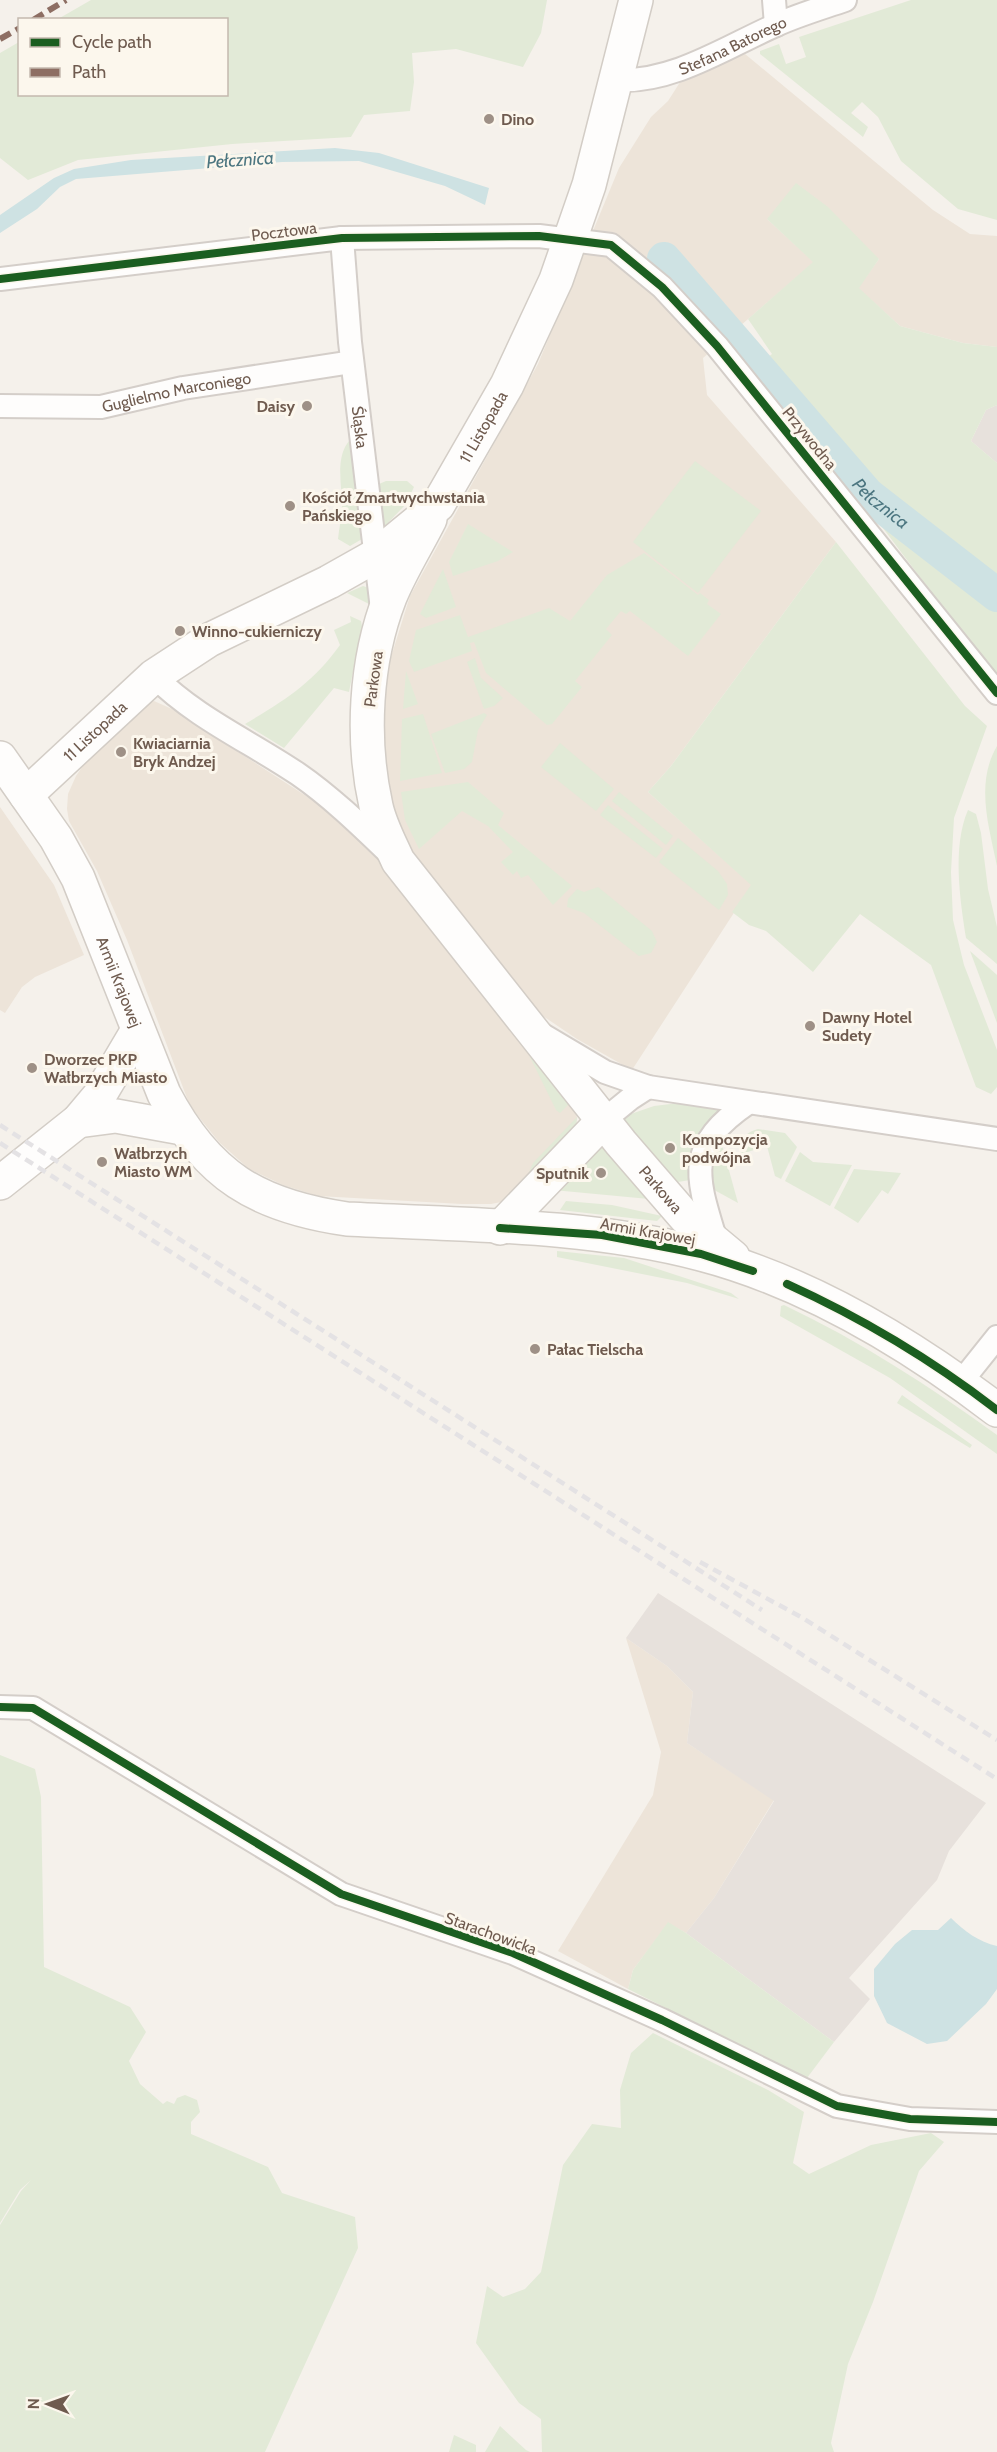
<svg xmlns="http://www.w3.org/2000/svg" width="997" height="2452" font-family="Cabin,sans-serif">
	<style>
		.residential { fill: #ede4d9 }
		.industrial { fill: #e7e1dc }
		.green { fill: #e2ead7 }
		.water { fill: #cee2e3 }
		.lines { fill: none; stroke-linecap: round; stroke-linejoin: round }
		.river { stroke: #cee2e3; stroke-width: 34 }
		.street-casing { stroke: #d4cec9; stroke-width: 26 }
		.secondary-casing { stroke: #d3cdc6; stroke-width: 36 }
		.street { stroke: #fefdfc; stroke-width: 22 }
		.secondary { stroke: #fefdfc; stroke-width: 33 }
		.rail { stroke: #e4e2e4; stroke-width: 4.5; stroke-dasharray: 9 6; stroke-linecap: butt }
		.quiet { stroke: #8d6e63; stroke-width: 6; stroke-dasharray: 12 6; stroke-linecap: butt }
		.cycleway-casing { stroke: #fcf7ed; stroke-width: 11 }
		.cycleway { stroke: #1b5e20; stroke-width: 8 }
		.poi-dot { fill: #9e9086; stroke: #fcf7ed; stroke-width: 2 }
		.labels { text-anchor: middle; stroke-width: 6; stroke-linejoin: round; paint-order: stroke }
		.street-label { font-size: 16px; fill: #6f5b4f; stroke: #fcf7ed }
		.poi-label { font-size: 16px; font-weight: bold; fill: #6f5b4f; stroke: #fcf7ed; text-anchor: start }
		.water-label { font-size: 18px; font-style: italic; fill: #4c7680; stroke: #fcf7ed }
	</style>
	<rect width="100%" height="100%" fill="#f5f1eb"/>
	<g class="residential">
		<path d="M745,54L933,210L970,234L997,236V347L963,343L900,326L858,288L879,259L767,219L814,262L703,358L707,395L836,542L671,766L648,792L752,885L632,1070L577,1039L543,1016L408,854L392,814L380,715L387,670L410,596L538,364L619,168L651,117L668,101L684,76Z"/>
		<path d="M154,701L172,709L320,805L382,860L571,1101L577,1117L576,1129L511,1200L491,1204H462L318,1196L283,1185L249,1169L219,1142L190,1106L127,940L97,871L69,821L67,809L68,794L76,776L97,745L142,705Z"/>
		<path d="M0,807L54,885L84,955L35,977L22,987L5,1013L0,1010Z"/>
		<path d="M626,1638L667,1666L693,1692L687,1743L774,1800L714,1898L686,1933L668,1923L633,1970L628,1989L558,1951L653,1795L661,1752Z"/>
	</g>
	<g class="industrial">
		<path d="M997,405V463L971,441L986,410Z"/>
		<path d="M658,1593L986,1803L949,1851L937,1880L849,1978L870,1999L834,2042L686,1933L714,1898L774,1801L687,1743L693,1692L667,1666L626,1638Z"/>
	</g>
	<g class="green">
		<path d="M91,0H547L541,33L523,67L456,49L412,53L414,82L410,111L364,115L351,137L232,144L78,160L28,180L0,158V53L19,42L20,94H226V20L58,19Z"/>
		<path d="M911,0H997V220L958,209L901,161L878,117L862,102L851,113L868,127L863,137L760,54V51L779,44L786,64L806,57L799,37Z"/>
		<path d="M796,183L828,207L879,259L859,288L900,326L963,343L997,347V405L986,410L971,441L997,463V673L977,653L828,455L755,367L772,354L748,319L813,262L767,219Z"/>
		<path d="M356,435L369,535L350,546L338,539C339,528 342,517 342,506C342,483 333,450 356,435Z"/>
		<path d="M695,461L761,511L698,593L633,542Z"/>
		<path d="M386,481H407L414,487L406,504L381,530L372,487Z"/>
		<path d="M468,524L513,552L498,561L453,576L449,562Z"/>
		<path d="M836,542L965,706L987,726L954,818L951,872L953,920L964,965L997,1050V1087L991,1094L976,1087L931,965L860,914L813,972L766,931L749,925L732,912L751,885L648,792L671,766Z"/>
		<path d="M644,553L698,595L700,593L709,600L707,604L721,614L688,656L630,611L626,614L621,611L606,629L612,635L575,681L582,687L552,724L547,725L486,673L474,642L470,643L472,651L414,672L409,661L416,630L460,615L468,637L549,608L570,621L607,575Z"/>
		<path d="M443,569L456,607L426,618L420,614Z"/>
		<path d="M363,586L369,588L373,606L347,593Z"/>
		<path d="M350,616L361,621L362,626L349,692L334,688L284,748L245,724C285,700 313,683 340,645L334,630L351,622Z"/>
		<path d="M475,658L481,678L503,698L494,706L484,709L467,662Z"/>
		<path d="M406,671L418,704L403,709Z"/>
		<path d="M484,713L487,715L478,730L472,762L464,769L445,773L431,734Z"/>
		<path d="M423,714L442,773L400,781L402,719Z"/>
		<path d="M560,743L614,789L596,811L541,767Z"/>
		<path d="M997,746V866C989,826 975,784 997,746Z"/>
		<path d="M468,782L504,813L498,825L572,886L553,905L528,875L521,878L517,871L513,875L501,862L513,852L488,826L462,811L419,849L405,820L401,792Z"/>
		<path d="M619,792L673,836L666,845L612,801Z"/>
		<path d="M608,805L663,849L656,858L600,815Z"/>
		<path d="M968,810L976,814L981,833L988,889L997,927V964L966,938C960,899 952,847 968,810Z"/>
		<path d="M678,838L718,871L727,884L728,895L719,910L659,862Z"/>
		<path d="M598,887L652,931L657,942L651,953L639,956L584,913L567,907L568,899L577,889L584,892Z"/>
		<path d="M970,951L997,975V1023Z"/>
		<path d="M527,1051L534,1052L572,1101L560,1113L556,1110Z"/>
		<path d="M679,1103L724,1110C695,1134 696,1144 690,1180L672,1183L625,1124V1116L654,1106Z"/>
		<path d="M577,1117L576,1129L526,1179L533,1163Z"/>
		<path d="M758,1129L785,1133L797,1147L781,1179L775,1176L767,1146L741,1154C738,1139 745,1133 758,1129Z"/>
		<path d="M600,1141L649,1199L553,1190Z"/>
		<path d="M722,1145L738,1203L707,1186L715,1150Z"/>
		<path d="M800,1152L813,1162L852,1165L830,1206L785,1181Z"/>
		<path d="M854,1169L901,1173L888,1194L882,1190L858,1223L834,1208Z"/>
		<path d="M566,1201L612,1205L662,1216L657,1221L560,1210Z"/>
		<path d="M557,1251L624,1258L731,1293L739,1299L687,1283L557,1257Z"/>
		<path d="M784,1305C860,1341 929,1386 997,1435V1454L890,1378L780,1316L781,1306Z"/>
		<path d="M902,1395L972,1445L970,1448L897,1403Z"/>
		<path d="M0,1755L35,1769L41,1797L44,1967L130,2007L146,2032L129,2061L140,2084L163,2104L167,2101L174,2104L177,2098L185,2095L197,2100L200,2112L191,2122V2134L268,2167L282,2193L355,2217L358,2248L265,2452H0V2225L21,2191L31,2180L20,2190L0,2223Z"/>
		<path d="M668,1922L686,1933L834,2042L807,2078L628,1989L633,1970Z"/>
		<path d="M653,2033L768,2090L804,2112L793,2163L809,2174L871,2145L931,2133L944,2142L919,2171L873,2302L848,2364L831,2443L834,2452H542L541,2419L519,2403L476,2343L487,2286L503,2297L525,2289L541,2272L563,2165L592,2124L621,2128L620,2090L631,2053Z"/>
		<path d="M500,2426L526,2450L530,2452H485Z"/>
		<path d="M454,2435L476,2445V2452H449Z"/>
	</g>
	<g class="water">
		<path d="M335,148L379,153L489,188L485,205L445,186L359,161L282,162L76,179L60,187L37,209L0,233V215L54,178L74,169L131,160Z"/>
		<path d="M951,1918C964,1931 979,1942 997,1946V1989L986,2004L947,2041L927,2044L887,2023L874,1996V1969L895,1944L912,1930H938Z"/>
	</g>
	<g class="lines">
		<path class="river" id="s1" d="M664,259L868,495L997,595"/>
		<g class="street-casing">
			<g id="street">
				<path d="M774,0L776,25"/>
				<path id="s2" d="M617,80C673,83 726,47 776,25C798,15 822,8 845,0"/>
				<path id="s3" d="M342,238L350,342L382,609"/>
				<path d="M0,279L342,238L539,236L611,245L662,287L717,346L997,693"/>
				<path id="s4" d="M0,406L101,407L183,388L352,362"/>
				<path d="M154,676C196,718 249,741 298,774C330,796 360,825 388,852"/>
				<path d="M541,1034L605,1072L648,1087L997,1139"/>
				<path d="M604,1120L631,1098L648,1087"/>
				<path d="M717,1244C697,1178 683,1147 748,1103"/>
				<path d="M961,1382L997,1337"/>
				<path d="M0,1707L33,1708L341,1894L513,1953L662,2020L837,2106L910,2119L997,2122"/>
			</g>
		</g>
		<g class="secondary-casing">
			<g id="secondary">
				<path id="s5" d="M430,519C417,545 401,570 390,597C365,661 361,739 376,806C380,825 390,843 398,861L621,1143L685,1217L733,1257"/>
				<path id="s6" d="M0,758L56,838L78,878L164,1094C207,1176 257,1206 347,1219C463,1225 588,1224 701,1254C808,1282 909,1343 997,1410"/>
				<path id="s7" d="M26,795L154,676L209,640L329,582L377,555L438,505L507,385L556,280L589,185L636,0"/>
				<path d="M78,1121L116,1116L182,1128"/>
				<path d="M0,1183L78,1121L99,1096L138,1030"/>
				<path d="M500,1228L604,1120"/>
			</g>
		</g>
		<use href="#street" class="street"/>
		<use href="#secondary" class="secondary"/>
		<g class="rail">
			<path d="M0,1125L762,1610"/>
			<path d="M0,1143L997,1779"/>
			<path d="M700,1562L801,1617L997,1740"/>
		</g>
		<g class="quiet">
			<path d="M33,20L66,0"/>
			<path d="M0,39L20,28"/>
		</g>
		<g class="cycleway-casing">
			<g id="cycleway">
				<path d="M0,279L342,238L539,236L611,245L662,287L717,346L997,693"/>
				<path d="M500,1228L602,1235L701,1254L753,1271"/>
				<path d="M787,1284C862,1318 932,1360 997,1410"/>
				<path d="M0,1707L33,1708L341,1894L513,1953L662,2020L837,2106L910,2119L997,2122"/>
			</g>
		</g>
		<use href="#cycleway" class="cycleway"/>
	</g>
	<g class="poi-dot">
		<circle cx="489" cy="119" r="6"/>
		<circle cx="307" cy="406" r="6"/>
		<circle cx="290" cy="506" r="6"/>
		<circle cx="180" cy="631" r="6"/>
		<circle cx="121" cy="752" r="6"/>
		<circle cx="810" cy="1026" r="6"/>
		<circle cx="32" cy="1068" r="6"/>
		<circle cx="670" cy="1148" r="6"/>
		<circle cx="102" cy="1162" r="6"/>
		<circle cx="601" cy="1173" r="6"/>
		<circle cx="535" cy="1349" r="6"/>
	</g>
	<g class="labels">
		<g class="street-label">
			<text dy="6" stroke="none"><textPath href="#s2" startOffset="122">Stefana Batorego</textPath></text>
			<text transform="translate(284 231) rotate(-7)" y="6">Pocztowa</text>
			<text dy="6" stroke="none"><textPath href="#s4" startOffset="178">Guglielmo Marconiego</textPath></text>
			<text dy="6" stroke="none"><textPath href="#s7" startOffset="598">11 Listopada</textPath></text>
			<text dy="6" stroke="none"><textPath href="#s3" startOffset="190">Śląska</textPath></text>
			<text transform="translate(810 438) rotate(51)" y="6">Przywodna</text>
			<text transform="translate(373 679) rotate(-82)" y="6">Parkowa</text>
			<text dy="6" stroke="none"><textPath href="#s7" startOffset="94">11 Listopada</textPath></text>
			<text dy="6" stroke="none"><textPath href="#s6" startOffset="255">Armii Krajowej</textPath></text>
			<text dy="6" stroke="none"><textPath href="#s5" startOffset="780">Parkowa</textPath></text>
			<text transform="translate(648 1231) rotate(10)" y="6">Armii Krajowej</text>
			<text transform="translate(491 1933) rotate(20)" y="6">Starachowicka</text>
		</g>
		<g class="poi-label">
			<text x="501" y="125">Dino</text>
			<text x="295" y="412" text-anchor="end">Daisy</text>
			<text x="302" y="503">Kościół Zmartwychwstania<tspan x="302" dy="18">Pańskiego</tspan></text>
			<text x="192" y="637">Winno-cukierniczy</text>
			<text x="133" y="749">Kwiaciarnia<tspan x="133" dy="18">Bryk Andzej</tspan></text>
			<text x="822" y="1023">Dawny Hotel<tspan x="822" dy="18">Sudety</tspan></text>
			<text x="44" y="1065">Dworzec PKP<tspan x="44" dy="18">Wałbrzych Miasto</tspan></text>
			<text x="682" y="1145">Kompozycja<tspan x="682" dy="18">podwójna</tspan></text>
			<text x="114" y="1159">Wałbrzych<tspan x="114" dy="18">Miasto WM</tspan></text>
			<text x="589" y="1179" text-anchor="end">Sputnik</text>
			<text x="547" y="1355">Pałac Tielscha</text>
		</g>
		<g class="water-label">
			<text transform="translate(240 160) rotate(-4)" y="6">Pełcznica</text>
			<text dy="6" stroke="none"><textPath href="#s1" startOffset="327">Pełcznica</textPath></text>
		</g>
	</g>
	<rect x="18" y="18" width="210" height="78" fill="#fcf7ed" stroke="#c4b9ae" stroke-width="1.5"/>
	<rect x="30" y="38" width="30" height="9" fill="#1b5e20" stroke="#c4b9ae" stroke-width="1.5"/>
	<text x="72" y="48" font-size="18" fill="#6f5b4f">Cycle path</text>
	<rect x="30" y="68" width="30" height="9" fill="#8d6e63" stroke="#c4b9ae" stroke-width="1.5"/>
	<text x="72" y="78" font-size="18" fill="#6f5b4f">Path</text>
	<g transform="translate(48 2404) rotate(271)" stroke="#fcf7ed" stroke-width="4.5" paint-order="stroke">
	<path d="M0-4.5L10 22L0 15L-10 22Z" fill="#6f5b4f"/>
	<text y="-9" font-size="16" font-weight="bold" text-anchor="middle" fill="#6f5b4f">N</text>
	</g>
</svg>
